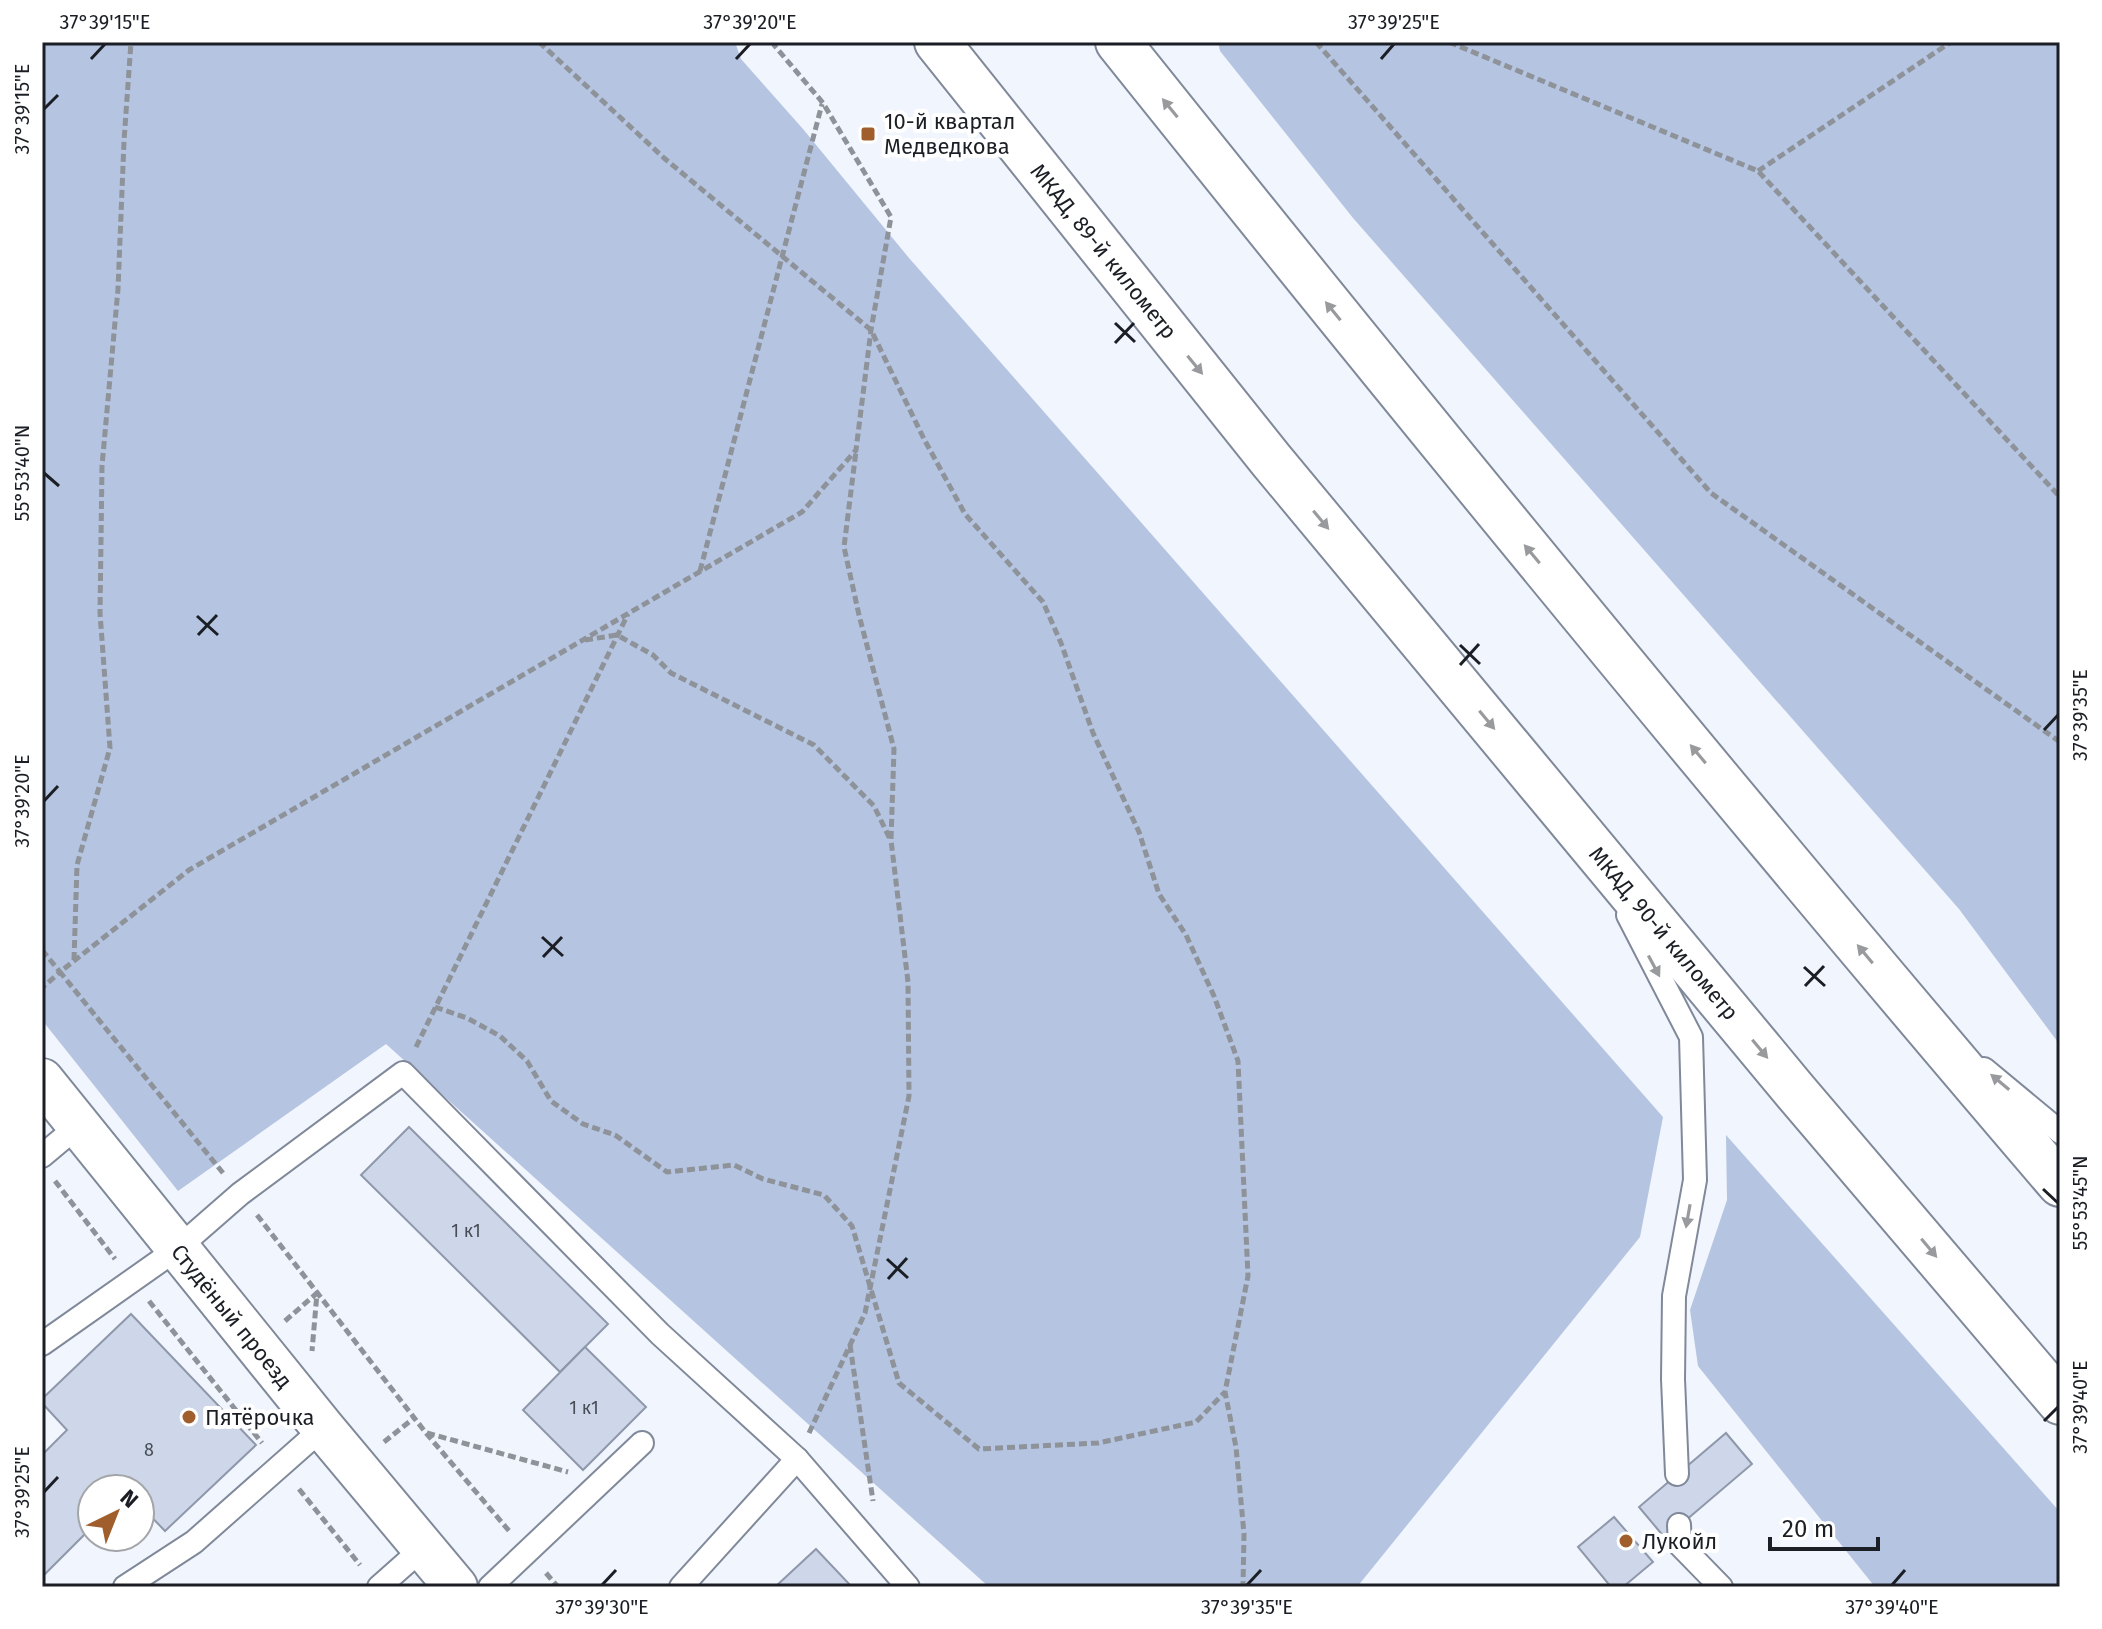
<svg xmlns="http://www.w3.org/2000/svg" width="2102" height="1629" font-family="'Fira Sans',sans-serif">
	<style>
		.green { fill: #b5c4e1 }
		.building { fill: #cdd7e9; stroke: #8f98aa; stroke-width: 2 }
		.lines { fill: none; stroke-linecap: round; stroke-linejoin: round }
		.lane-casing { stroke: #80899a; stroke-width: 26 }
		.street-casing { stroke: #80899a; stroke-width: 46 }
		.highway-casing { stroke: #80899a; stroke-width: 48 }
		.path { stroke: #8e9299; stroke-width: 5; stroke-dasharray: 8 4; stroke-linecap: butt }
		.lane { stroke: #fff; stroke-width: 22 }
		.street { stroke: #fff; stroke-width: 42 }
		.highway { stroke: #fff; stroke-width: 44 }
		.oneway { fill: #989a9d }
		.ticks { fill: none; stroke: #1b1f25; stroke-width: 3 }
		.poi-dot { fill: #a15e2d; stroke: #fff; stroke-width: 3 }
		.labels { text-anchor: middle; stroke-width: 8; stroke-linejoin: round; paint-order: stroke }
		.number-label { font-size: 18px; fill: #484d56 }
		.poi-label { font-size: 22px; fill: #1b1f25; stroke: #fff; text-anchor: start }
		.street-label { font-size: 22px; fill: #1b1f25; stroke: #fff }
		.neatline { fill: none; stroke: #1b1f25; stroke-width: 3 }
		.ticks-label { font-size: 20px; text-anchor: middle; fill: #1b1f25 }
	</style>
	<rect width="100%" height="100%" fill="#f1f5fd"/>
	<g class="green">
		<path d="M42,42H735L741,59L803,129L909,258L1663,1117L1640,1237L1357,1587H989L386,1044L178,1191L42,1020Z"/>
		<path d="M1218,42H2060V1045L1959,909L1353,218L1220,51Z"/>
		<path d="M1726,1135L2060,1512V1587H1875L1698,1366L1690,1310L1727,1200Z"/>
	</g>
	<g class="building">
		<path d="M409,1127L608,1324L560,1372L361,1175Z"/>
		<path d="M131,1314L256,1445L165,1531L140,1505V1489H92V1527L42,1577V1455L67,1430L42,1403V1399Z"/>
		<path d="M585,1347L646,1407L583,1470L523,1410Z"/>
		<path d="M1726,1433L1752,1464L1665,1538L1639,1507Z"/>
		<path d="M1614,1517L1653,1562L1623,1587H1611L1578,1547Z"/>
		<path d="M816,1549L852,1587H775Z"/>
	</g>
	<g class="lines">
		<g class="lane-casing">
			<g id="lane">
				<path d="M1628,915L1691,1037L1695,1180L1674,1296L1673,1379L1677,1474"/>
				<path d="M1984,1069L2060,1132"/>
				<path d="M42,1156L79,1125"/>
				<path d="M42,1344L177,1249L240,1194L403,1073L660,1334L797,1459"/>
				<path d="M1679,1525L1680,1545L1721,1587"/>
				<path d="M125,1587L194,1542L323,1428"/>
				<path d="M379,1587L423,1548"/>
				<path d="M490,1587L642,1443"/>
				<path d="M681,1587L797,1459L908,1587"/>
			</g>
		</g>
		<g class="street-casing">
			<path id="street" d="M42,1080L323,1428L456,1587"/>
		</g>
		<g class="highway-casing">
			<g id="highway">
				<path d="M937,42L1271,460L1795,1091L2060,1402"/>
				<path d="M1118,42C1426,427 1739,809 2060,1184"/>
			</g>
		</g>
		<g class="path">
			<path d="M539,42L664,158L871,330L924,439L965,514L1043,602L1061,643L1093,733L1139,832L1159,894L1186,935L1214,996L1238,1061L1248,1276L1225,1392L1236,1447L1244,1534L1243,1587"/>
			<path d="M1316,42L1711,493L2060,742"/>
			<path d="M1449,42L1758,171L2060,497"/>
			<path d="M1758,171L1951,42"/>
			<path d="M700,571L822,104"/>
			<path d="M585,640L617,635L653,655L671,673L814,745L874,806L890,839"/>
			<path d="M42,950L60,972L42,988"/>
			<path d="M74,960L77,865L110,748L100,613L102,466L118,289L124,141L131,42"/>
			<path d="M435,1007L467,1018L500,1036L527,1061L551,1101L583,1124L615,1135L667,1172L734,1165L763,1179L824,1195L852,1226L899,1383L979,1449L1098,1443L1196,1422L1224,1393"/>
			<path d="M416,1047L628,614"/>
			<path d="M223,1173L60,972L189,870L802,512L856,450L871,330L891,217L823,103L774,45L775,42"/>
			<path d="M55,1181L115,1259"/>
			<path d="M257,1215L426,1433L510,1532"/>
			<path d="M149,1301L262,1443"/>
			<path d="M285,1321L317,1293L312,1351"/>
			<path d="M850,1345L873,1501"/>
			<path d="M427,1433L568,1472"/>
			<path d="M809,1433L865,1313L909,1096L908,982L891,840L894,749L859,615L844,547L856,451"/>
			<path d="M384,1442L414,1418"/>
			<path d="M299,1489L360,1565"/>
			<path d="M546,1573L558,1587"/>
		</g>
		<use href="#lane" class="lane"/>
		<use href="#street" class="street"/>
		<use href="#highway" class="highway"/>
	</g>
	<defs><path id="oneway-solid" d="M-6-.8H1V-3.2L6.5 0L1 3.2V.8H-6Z" transform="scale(2)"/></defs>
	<g class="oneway">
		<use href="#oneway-solid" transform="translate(1170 108) rotate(-129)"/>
		<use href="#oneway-solid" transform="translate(1333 311) rotate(-129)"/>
		<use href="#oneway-solid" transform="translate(1195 365) rotate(51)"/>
		<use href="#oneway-solid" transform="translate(1321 520) rotate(50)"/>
		<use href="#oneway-solid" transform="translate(1532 554) rotate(-130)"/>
		<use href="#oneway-solid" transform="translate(1487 720) rotate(50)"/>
		<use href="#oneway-solid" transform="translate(1698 754) rotate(-130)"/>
		<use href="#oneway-solid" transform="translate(1865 954) rotate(-130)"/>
		<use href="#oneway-solid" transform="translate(1654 966) rotate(62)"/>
		<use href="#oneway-solid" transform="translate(1760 1049) rotate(50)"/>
		<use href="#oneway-solid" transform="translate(2000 1082) rotate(-140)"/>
		<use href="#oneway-solid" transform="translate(1688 1216) rotate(100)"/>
		<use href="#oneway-solid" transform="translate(1929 1248) rotate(50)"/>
	</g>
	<path class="ticks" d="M91,59L105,44M736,59L750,44M1381,59L1394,44M44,109L58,95M1115,323L1135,342M1115,343L1134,323M44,473L59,486M197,616L218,635M198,635L217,615M1460,645L1480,664M1460,665L1479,644M2044,730L2058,715M44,801L58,786M542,937L563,956M543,957L562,937M1804,967L1825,986M1805,986L1824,966M2043,1189L2058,1203M887,1259L908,1278M888,1279L907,1258M2044,1421L2058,1407M44,1492L58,1477M602,1585L616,1570M1247,1585L1261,1570M1892,1585L1905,1570"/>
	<g class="poi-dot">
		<rect x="860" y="126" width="16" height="16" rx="4"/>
		<circle cx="189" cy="1417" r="8"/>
		<circle cx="1626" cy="1541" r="8"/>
	</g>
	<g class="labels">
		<g class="number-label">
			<text x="466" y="1237">1 к1</text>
			<text x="584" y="1414">1 к1</text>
			<text x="149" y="1456">8</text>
		</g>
		<g class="poi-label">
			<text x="884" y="129">10-й квартал<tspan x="884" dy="25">Медведкова</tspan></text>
			<text x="205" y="1425">Пятёрочка</text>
			<text x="1642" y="1549">Лукойл</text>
		</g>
		<g class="street-label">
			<text transform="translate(1104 251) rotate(51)" y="8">МКАД, 89-й километр</text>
			<text transform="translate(1664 933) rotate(50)" y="8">МКАД, 90-й километр</text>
			<text transform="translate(232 1316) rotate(51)" y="8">Студёный проезд</text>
		</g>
	</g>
	<rect width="2102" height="1629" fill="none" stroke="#ffffff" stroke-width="88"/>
	<g transform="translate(116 1513) rotate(43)"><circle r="38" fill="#ffffff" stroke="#a4a5a8" stroke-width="2"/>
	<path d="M0-6L14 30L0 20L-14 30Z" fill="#a15e2d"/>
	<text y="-12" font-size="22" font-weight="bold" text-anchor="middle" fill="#1b1f25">N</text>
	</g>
	<path d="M1770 1537v12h108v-12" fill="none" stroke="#1b1f25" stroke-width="4"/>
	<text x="1782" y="1537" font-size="24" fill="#1b1f25" stroke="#ffffff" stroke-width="6" paint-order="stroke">20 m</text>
	<rect x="44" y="44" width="2014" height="1541" class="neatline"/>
	<g class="ticks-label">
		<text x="105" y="29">37°39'15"E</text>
		<text x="750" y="29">37°39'20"E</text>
		<text x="1394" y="29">37°39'25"E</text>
		<text transform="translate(22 109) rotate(-90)" y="7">37°39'15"E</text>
		<text transform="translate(22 473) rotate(-90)" y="7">55°53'40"N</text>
		<text transform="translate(2080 715) rotate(-90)" y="7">37°39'35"E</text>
		<text transform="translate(22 801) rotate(-90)" y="7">37°39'20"E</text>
		<text transform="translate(2080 1203) rotate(-90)" y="7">55°53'45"N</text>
		<text transform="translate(2080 1407) rotate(-90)" y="7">37°39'40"E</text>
		<text transform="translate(22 1492) rotate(-90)" y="7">37°39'25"E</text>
		<text x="602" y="1614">37°39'30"E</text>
		<text x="1247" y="1614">37°39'35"E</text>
		<text x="1892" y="1614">37°39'40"E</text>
	</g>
</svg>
